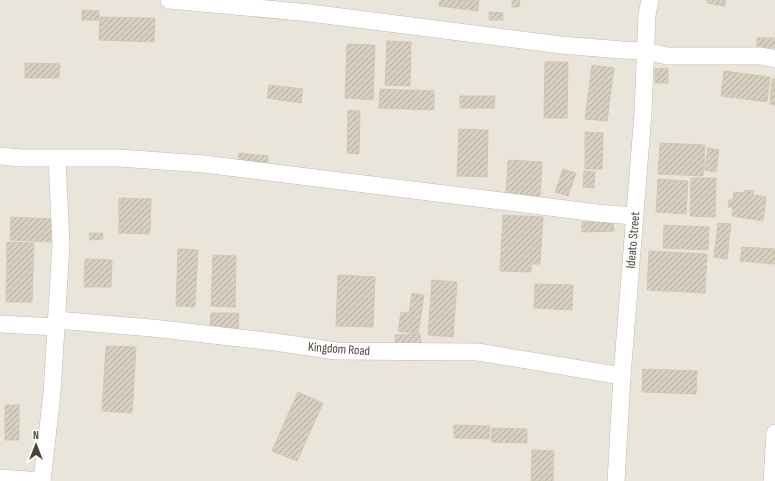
<svg xmlns="http://www.w3.org/2000/svg" width="775" height="481" font-family="'Sofia Sans Condensed',sans-serif">
	<style>
		.residential { fill: #eae5da }
		.building { fill: url(#building-hatch); stroke: #d3c7b4 }
		.lines { fill: none; stroke-linecap: round; stroke-linejoin: round }
		.minor-casing { stroke: #c2bbae; stroke-width: 18 }
		.minor { stroke: #fff; stroke-width: 17 }
		.labels { text-anchor: middle; stroke-width: 3.5; stroke-linejoin: round; paint-order: stroke }
		.street-label { font-size: 13px; fill: #4b4439; stroke: #fff }
	</style>
	<defs>
		<pattern id="building-hatch" width="6" height="6" patternUnits="userSpaceOnUse"><rect width="6" height="6" fill="#d8cfc1"/><path d="M-1 1l2-2M0 6l6-6M5 7l2-2" fill="none" stroke="#b1aa9e"/></pattern>
	</defs>
	<rect width="100%" height="100%" fill="#f6f3ec"/>
	<rect class="residential" x="0" y="0" width="775" height="481"/>
	<g class="building">
		<path d="M440,0H479L478,11L439,6Z"/>
		<path d="M512,0H520L519,7H512Z"/>
		<path d="M707,0H725V6L707,3Z"/>
		<path d="M82,10L99,11V20H82Z"/>
		<path d="M489,12L503,13V20H489Z"/>
		<path d="M100,17L155,18L154,42L99,40Z"/>
		<rect x="757" y="38" width="18" height="10"/>
		<path d="M387,41L411,42L410,86L385,85Z"/>
		<path d="M347,44L375,45L373,100L345,98Z"/>
		<path d="M545,62H568L567,118H544Z"/>
		<path d="M25,63L60,64L59,78H25Z"/>
		<path d="M592,65L614,68L607,121L585,119Z"/>
		<path d="M668,68V83H655V69Z"/>
		<path d="M724,71L770,77L767,102L721,96Z"/>
		<path d="M772,79H775V105L770,104Z"/>
		<path d="M269,85L303,89L301,103L267,98Z"/>
		<path d="M380,89L434,91V110L379,108Z"/>
		<path d="M460,96H495L494,108H460Z"/>
		<path d="M348,110L360,111L359,154L347,153Z"/>
		<path d="M459,129L488,130L487,177L457,176Z"/>
		<path d="M585,132L603,133L602,169H585Z"/>
		<path d="M660,143L705,145L703,176L658,174Z"/>
		<path d="M708,148L719,150L716,172L704,170Z"/>
		<path d="M239,153L268,156L267,170L238,167Z"/>
		<path d="M508,160L542,162L540,196L506,194Z"/>
		<path d="M563,169L576,173L568,196L555,192Z"/>
		<path d="M584,171L595,172L594,188L583,187Z"/>
		<path d="M691,178H716L715,217L690,216Z"/>
		<path d="M658,179L688,181L686,214L656,212Z"/>
		<path d="M745,190L754,191L753,195L766,197L763,221L732,216L733,207H728L729,200H733L734,192L744,193Z"/>
		<path d="M119,198L151,199L150,234L119,233Z"/>
		<path d="M503,215L543,217L540,264H531V272L500,271Z"/>
		<path d="M11,217L52,219L51,242L10,240Z"/>
		<path d="M582,222H613L614,231L582,232Z"/>
		<path d="M718,223L731,224L727,259L714,257Z"/>
		<path d="M664,225L709,227L708,250L663,248Z"/>
		<path d="M89,233H103V239L90,240Z"/>
		<path d="M7,242L34,243L32,302H6Z"/>
		<path d="M742,247L775,249V264L740,261Z"/>
		<path d="M178,249L198,250L195,307L176,306Z"/>
		<path d="M649,251L707,254L705,293L647,290Z"/>
		<path d="M213,255L236,256L235,307L211,306Z"/>
		<path d="M85,259L112,260L111,287H84Z"/>
		<path d="M338,275L375,277L373,327L336,326Z"/>
		<path d="M432,280L457,282L453,337L428,335Z"/>
		<path d="M535,284L573,285L572,310L534,308Z"/>
		<path d="M412,293L424,295L418,334L398,331L401,312L409,313Z"/>
		<path d="M211,313H239L238,330L210,329Z"/>
		<path d="M420,334L421,344L396,345L395,335Z"/>
		<path d="M106,346L136,347L132,413L102,411Z"/>
		<path d="M643,369L697,371L696,394L642,392Z"/>
		<path d="M298,392L323,403L297,461L272,451Z"/>
		<rect x="5" y="405" width="14" height="35"/>
		<path d="M454,425L490,426L489,439L454,438Z"/>
		<path d="M492,428L527,429V443L491,442Z"/>
		<path d="M532,450L554,451L553,481H531Z"/>
	</g>
	<g class="lines">
		<g class="minor-casing">
			<g id="minor">
				<path d="M169,0L310,13L561,45L622,50L645,51L667,56H761L775,59"/>
				<path d="M0,156L21,158H119L204,164L597,213L634,216"/>
				<path d="M56,320L152,328L275,342L336,351L478,352L622,376"/>
				<path d="M0,324L56,327"/>
				<path d="M0,478L42,481"/>
				<path d="M42,481L52,393L61,245L57,158"/>
				<path d="M616,481L622,376L643,113L647,15L650,0"/>
				<path d="M772,481L775,433"/>
			</g>
		</g>
		<use href="#minor" class="minor"/>
	</g>
	<g class="labels">
		<g class="street-label">
			<text transform="translate(632 240) rotate(-85)" y="5">Ideato Street</text>
			<text transform="translate(339 348) rotate(4)" y="5">Kingdom Road</text>
		</g>
	</g>
	<g transform="translate(36 445)" stroke="#ffffff" stroke-width="3" paint-order="stroke">
	<path d="M0-3L7 15L0 10L-7 15Z" fill="#4b4439"/>
	<text y="-6" font-size="11" font-weight="bold" text-anchor="middle" fill="#4b4439">N</text>
	</g>
</svg>
